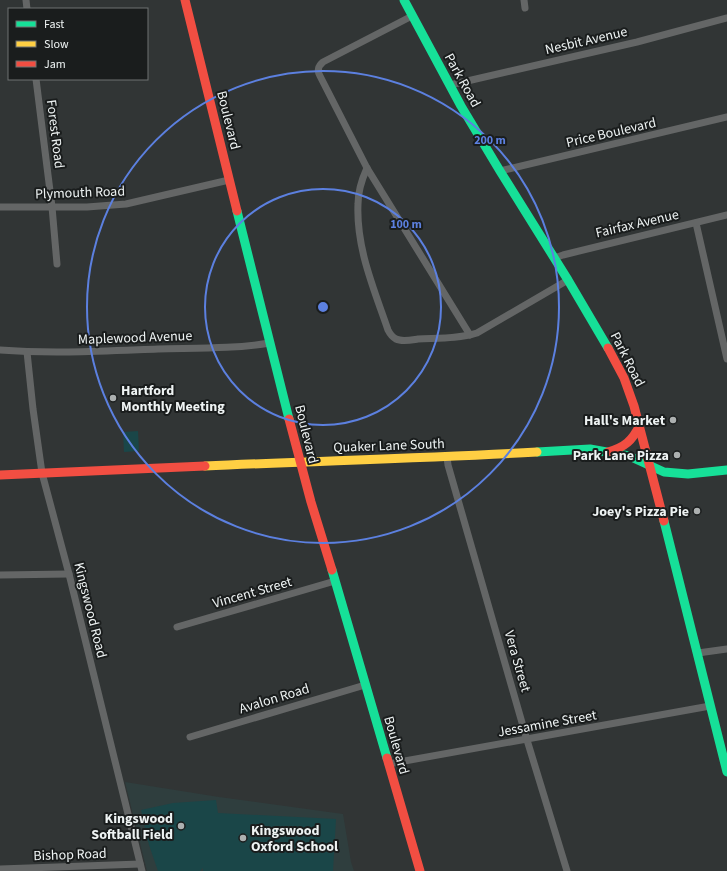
<svg xmlns="http://www.w3.org/2000/svg" width="727" height="871" font-family="'Source Sans 3',sans-serif">
	<style>
		.built { fill: #2f3e3e }
		.green { fill: #1a4648 }
		.lines { fill: none; stroke-linecap: round; stroke-linejoin: round }
		.street { stroke: #646666; stroke-width: 7 }
		.fast { stroke: #16e098; stroke-width: 9 }
		.slow { stroke: #ffcf43; stroke-width: 9 }
		.jam { stroke: #f24e42; stroke-width: 9 }
		.ring { fill: none; stroke: #5c80e0; stroke-width: 2 }
		.poi-dot { fill: #acb0b0; stroke: #1a1d1d; stroke-width: 1.5 }
		.labels { text-anchor: middle; stroke-width: 4; stroke-linejoin: round; paint-order: stroke }
		.street-label { font-size: 14px; fill: #eef3f3; stroke: #1a1d1d }
		.poi-label { font-size: 14px; font-weight: bold; fill: #eef3f3; stroke: #1a1d1d; text-anchor: end }
		.centre { fill: #5c80e0; stroke: #1a1d1d; stroke-width: 2 }
		.ring-label { font-size: 12px; text-anchor: middle; font-weight: bold; fill: #5c80e0; stroke: #1a1d1d; stroke-width: 4; stroke-linejoin: round; paint-order: stroke }
	</style>
	<rect width="100%" height="100%" fill="#313535"/>
	<path class="built" d="M125,782L219,797L343,814L351,862L354,871H147Z"/>
	<g class="green">
		<path d="M138,431L139,451L124,452L123,432Z"/>
		<path d="M216,800L218,813L336,819L333,871H203V868L200,871H158L149,845L141,810L173,803Z"/>
	</g>
	<g class="lines">
		<g class="street">
			<path d="M26,0L27,9"/>
			<path d="M524,0L525,8"/>
			<path d="M412,16L323,62C318,66 317,71 320,76L367,168L470,335"/>
			<path d="M36,79L52,207L57,264"/>
			<path d="M450,85L637,42L727,18"/>
			<path d="M367,168C362,179 358,191 358,204C356,248 374,289 388,330C390,334 392,337 396,339C402,342 411,340 418,339C437,338 458,339 477,333L568,280"/>
			<path d="M500,171L727,117"/>
			<path d="M0,207H87L126,204L229,180"/>
			<path d="M696,223L727,359"/>
			<path d="M554,258L563,255L727,215"/>
			<path d="M0,350C52,354 105,351 158,349C195,348 233,349 270,343"/>
			<path d="M27,352L33,409L42,473L69,574L142,871"/>
			<path d="M447,457L448,465L450,472L527,740L567,871"/>
			<path d="M0,575L69,574"/>
			<path d="M177,627L335,581"/>
			<path d="M698,653L727,649"/>
			<path d="M190,737L365,685"/>
			<path d="M388,764L710,706"/>
			<path d="M0,869L140,864"/>
		</g>
		<g class="fast">
			<path d="M404,0L461,106L500,171L568,280L608,348"/>
			<path d="M237,211L289,419"/>
			<path d="M537,452L590,449L629,456L664,472L688,474L727,470"/>
			<path d="M664,521L727,772"/>
			<path d="M332,570L387,758"/>
		</g>
		<path class="slow" d="M205,466C316,461 427,458 537,452"/>
		<g class="jam">
			<path d="M185,0L237,211"/>
			<path d="M608,348L624,378L634,406L664,521"/>
			<path d="M289,419L311,502L332,570"/>
			<path d="M608,452C625,447 632,441 640,425"/>
			<path d="M0,475L205,466"/>
			<path d="M387,758L420,871"/>
		</g>
	</g>
	<g class="ring">
		<circle cx="323" cy="307" r="118"/>
		<circle cx="323" cy="307" r="236"/>
	</g>
	<g class="poi-dot">
		<circle cx="113" cy="398" r="4"/>
		<circle cx="673" cy="420" r="4"/>
		<circle cx="677" cy="455" r="4"/>
		<circle cx="697" cy="511" r="4"/>
		<circle cx="181" cy="826" r="4"/>
		<circle cx="243" cy="838" r="4"/>
	</g>
	<g class="labels">
		<g class="street-label">
			<text transform="translate(586 40) rotate(-13)" y="5">Nesbit Avenue</text>
			<text transform="translate(463 80) rotate(61)" y="5">Park Road</text>
			<text transform="translate(229 120) rotate(76)" y="5">Boulevard</text>
			<text transform="translate(611 132) rotate(-13)" y="5">Price Boulevard</text>
			<text transform="translate(56 134) rotate(83)" y="5">Forest Road</text>
			<text transform="translate(80 192) rotate(-2)" y="5">Plymouth Road</text>
			<text transform="translate(637 223) rotate(-13)" y="5">Fairfax Avenue</text>
			<text transform="translate(135 337) rotate(-2)" y="5">Maplewood Avenue</text>
			<text transform="translate(628 359) rotate(63)" y="5">Park Road</text>
			<text transform="translate(307 434) rotate(76)" y="5">Boulevard</text>
			<text transform="translate(389 445) rotate(-2)" y="5">Quaker Lane South</text>
			<text transform="translate(252 592) rotate(-16)" y="5">Vincent Street</text>
			<text transform="translate(91 610) rotate(76)" y="5">Kingswood Road</text>
			<text transform="translate(518 661) rotate(74)" y="5">Vera Street</text>
			<text transform="translate(274 698) rotate(-17)" y="5">Avalon Road</text>
			<text transform="translate(547 723) rotate(-10)" y="5">Jessamine Street</text>
			<text transform="translate(397 745) rotate(74)" y="5">Boulevard</text>
			<text transform="translate(70 854) rotate(-2)" y="5">Bishop Road</text>
		</g>
		<g class="poi-label">
			<text x="121" y="395" text-anchor="start">Hartford<tspan x="121" dy="16">Monthly Meeting</tspan></text>
			<text x="665" y="425">Hall's Market</text>
			<text x="669" y="460">Park Lane Pizza</text>
			<text x="689" y="516">Joey's Pizza Pie</text>
			<text x="173" y="823">Kingswood<tspan x="173" dy="16">Softball Field</tspan></text>
			<text x="251" y="835" text-anchor="start">Kingswood<tspan x="251" dy="16">Oxford School</tspan></text>
		</g>
	</g>
	<circle cx="323" cy="307" r="6" class="centre"/>
	<g class="ring-label">
		<text x="490" y="144">200 m</text>
		<text x="406" y="228">100 m</text>
	</g>
	<rect x="8" y="8" width="140" height="72" fill="#1a1d1d" stroke="#6f7373"/>
	<rect x="16" y="21" width="20" height="6" fill="#16e098" stroke="#6f7373"/>
	<text x="44" y="28" font-size="12" fill="#eef3f3">Fast</text>
	<rect x="16" y="41" width="20" height="6" fill="#ffcf43" stroke="#6f7373"/>
	<text x="44" y="48" font-size="12" fill="#eef3f3">Slow</text>
	<rect x="16" y="61" width="20" height="6" fill="#f24e42" stroke="#6f7373"/>
	<text x="44" y="68" font-size="12" fill="#eef3f3">Jam</text>
</svg>
